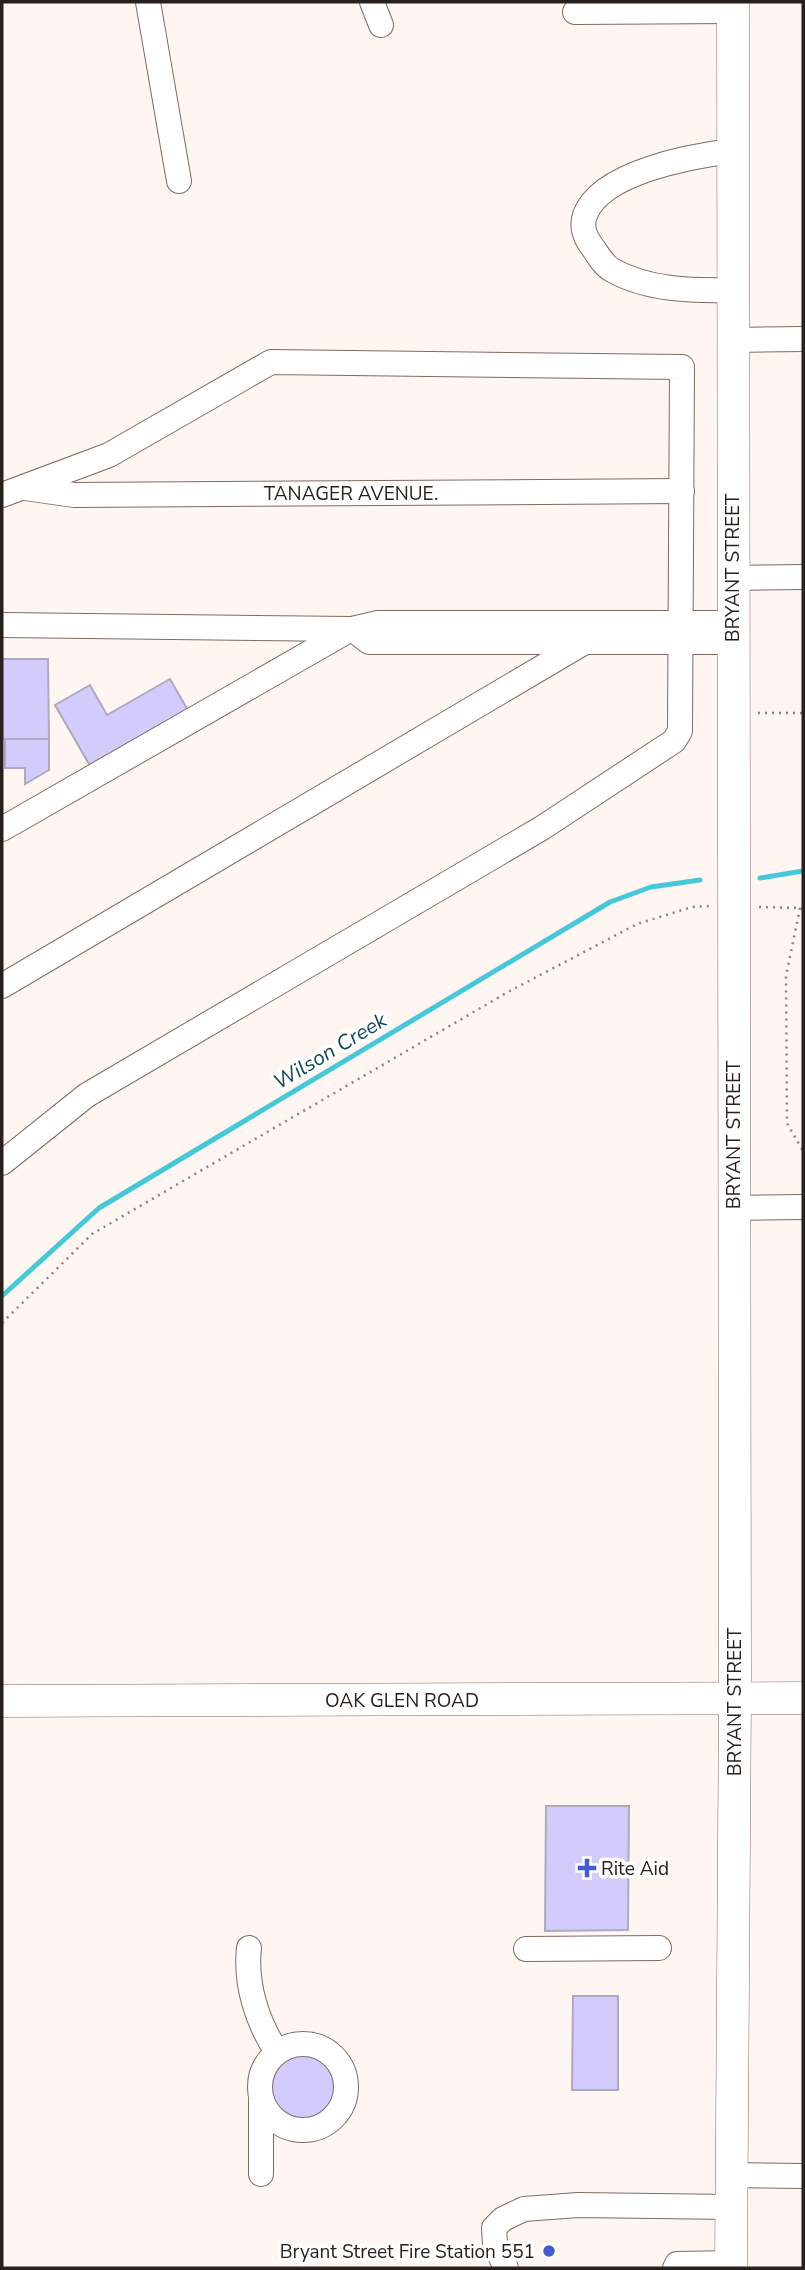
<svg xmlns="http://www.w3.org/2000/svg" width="805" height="2270" font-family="'Nunito Sans',sans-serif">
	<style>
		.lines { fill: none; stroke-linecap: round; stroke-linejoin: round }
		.stream { stroke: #45c8da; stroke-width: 5 }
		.building { fill: #d4cbfd; stroke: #adaabd; stroke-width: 2 }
		.minor-casing { stroke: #7d6b61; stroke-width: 26 }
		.major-casing { stroke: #7d6b61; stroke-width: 33 }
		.path { stroke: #8b837f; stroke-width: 2.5; stroke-dasharray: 2 5; stroke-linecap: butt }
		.minor { stroke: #fff; stroke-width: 24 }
		.major { stroke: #fff; stroke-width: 32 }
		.poi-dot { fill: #445bcf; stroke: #fff; stroke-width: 2.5 }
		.labels { text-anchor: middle; stroke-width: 7; stroke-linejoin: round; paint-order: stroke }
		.street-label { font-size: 19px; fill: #28201c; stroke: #fff }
		.poi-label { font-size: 19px; fill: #28201c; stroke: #fff; text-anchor: start }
		.water-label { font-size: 21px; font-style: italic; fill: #104951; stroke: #fff }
	</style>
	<rect width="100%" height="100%" fill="#fff6f2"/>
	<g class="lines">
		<g class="stream">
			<path d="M760,878L803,871"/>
			<path d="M2,1296L99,1208L610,902L651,887L700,880"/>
		</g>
	</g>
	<g class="building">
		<path d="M2,659H48L49,739H2Z"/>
		<path d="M170,679L190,714L93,771L55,705L90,685L107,715Z"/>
		<path d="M5,739H49V770L25,784V768H5Z"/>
		<path d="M546,1806H629L628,1930L545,1931Z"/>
		<path d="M573,1996H618V2090H572Z"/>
		<circle cx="304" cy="2087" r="34"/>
	</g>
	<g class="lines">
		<g class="minor-casing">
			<g id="minor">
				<path d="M148,2L179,181"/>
				<path d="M372,2L381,25"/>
				<path d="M575,12L733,11"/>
				<path d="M732,151C692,156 601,172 585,215C581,226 585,237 591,245C597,253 603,265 612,270C647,290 693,291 732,290"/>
				<path d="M732,340L803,339"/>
				<path d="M25,488L74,495L682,491"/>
				<path d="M2,495L109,455L271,362L682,367L680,731L674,741L542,828L87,1095L2,1163"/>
				<path d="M732,578L803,577"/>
				<path d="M2,625L352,629L378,623H732"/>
				<path d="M352,629L369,642H732"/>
				<path d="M2,829L351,629"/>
				<path d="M2,986L585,642V624"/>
				<path d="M733,1208L803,1207"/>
				<path d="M249,1948C245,1984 257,2022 277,2052"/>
				<path d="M526,1949L659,1948"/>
				<circle cx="303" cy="2087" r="43"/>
				<path d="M261,2174V2102"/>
				<path d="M732,2175L803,2176"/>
				<path d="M506,2268L495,2245L494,2228L503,2219L524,2209L578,2205L732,2207"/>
				<path d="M675,2268L677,2264L731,2263"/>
			</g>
		</g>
		<g class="major-casing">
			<g id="major">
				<path d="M2,1701L803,1698"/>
				<path d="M731,2268L735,1699L733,2"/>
			</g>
		</g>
		<g class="path">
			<path d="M758,713H803"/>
			<path d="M759,907L803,908"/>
			<path d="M800,908L786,976L787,1123L803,1151"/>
			<path d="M2,1323L92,1234L508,992L637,924L692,907L710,906"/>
		</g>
		<use href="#minor" class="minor"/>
		<use href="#major" class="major"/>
	</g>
	<g class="poi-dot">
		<path d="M583.5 1857.5h7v7h7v7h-7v7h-7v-7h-7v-7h7z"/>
		<circle cx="549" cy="2251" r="7"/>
	</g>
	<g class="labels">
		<g class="street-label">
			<text x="351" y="500">TANAGER AVENUE.</text>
			<text transform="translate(732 568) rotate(-90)" y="7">BRYANT STREET</text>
			<text transform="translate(733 1135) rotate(-90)" y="7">BRYANT STREET</text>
			<text x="402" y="1707">OAK GLEN ROAD</text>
			<text transform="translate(734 1702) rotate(-90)" y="7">BRYANT STREET</text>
		</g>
		<g class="poi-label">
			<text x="601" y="1875">Rite Aid</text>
			<text x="535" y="2258" text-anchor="end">Bryant Street Fire Station 551</text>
		</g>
		<g class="water-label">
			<text transform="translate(330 1051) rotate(-31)" y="7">Wilson Creek</text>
		</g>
	</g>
	<rect width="805" height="2270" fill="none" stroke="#28201c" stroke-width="7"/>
</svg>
